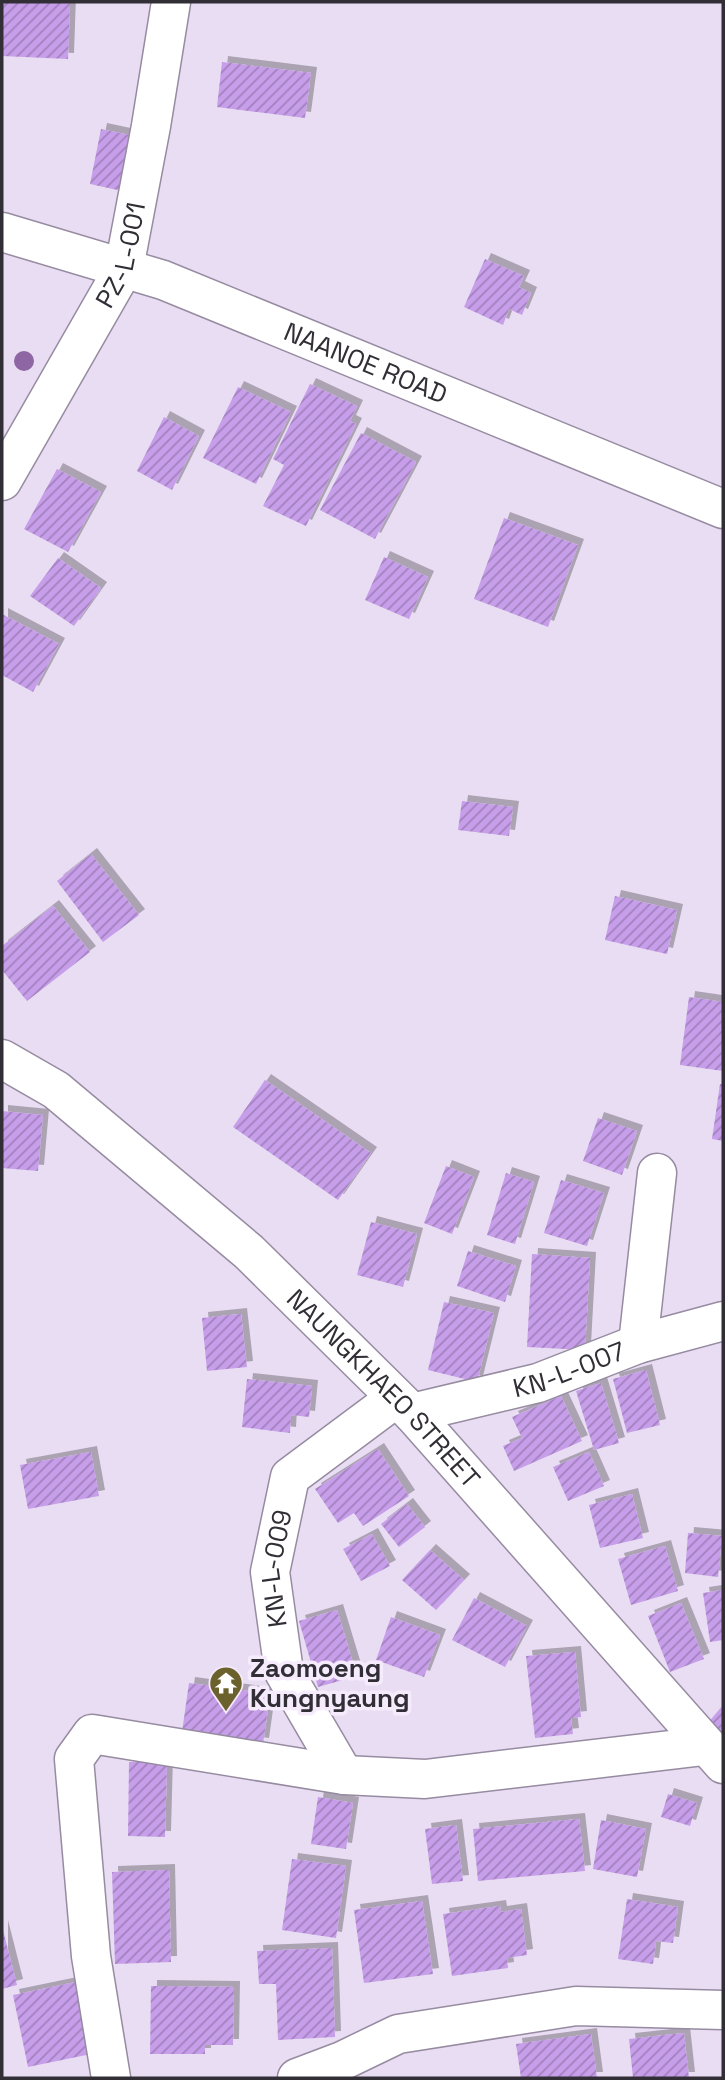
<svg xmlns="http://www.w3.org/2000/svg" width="725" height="2080" font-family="'Space Grotesk',sans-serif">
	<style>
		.building { fill: url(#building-hatch); filter: url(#shadow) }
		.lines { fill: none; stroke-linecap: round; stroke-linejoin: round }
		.minor-casing { stroke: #968ba0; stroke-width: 41 }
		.minor { stroke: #fff; stroke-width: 38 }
		.tree { fill: #8d66a3 }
		.labels { text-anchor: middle; stroke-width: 7; stroke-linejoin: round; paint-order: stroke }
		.street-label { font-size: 26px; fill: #322e36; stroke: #f5ebfd }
		.poi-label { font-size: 26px; font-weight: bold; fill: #322e36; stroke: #f5ebfd; text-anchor: start }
	</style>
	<defs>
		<pattern id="building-hatch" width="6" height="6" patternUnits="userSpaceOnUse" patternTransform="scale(1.75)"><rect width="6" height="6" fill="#c79eea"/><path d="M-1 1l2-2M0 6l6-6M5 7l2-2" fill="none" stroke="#a281be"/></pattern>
		<filter id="shadow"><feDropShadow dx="6" dy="-6" stdDeviation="0" flood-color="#0004"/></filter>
	</defs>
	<rect width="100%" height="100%" fill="#e9ddf3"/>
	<g class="building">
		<path d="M2,2H70L68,59L2,56Z"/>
		<path d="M222,62L311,73L305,118L217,107Z"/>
		<path d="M101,129L134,136L122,191L90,184Z"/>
		<path d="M485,259L524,276L519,287L531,293L522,315L509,309L503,325L464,307Z"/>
		<path d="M310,384L357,406L350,421L356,424L306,526L263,506L284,465L273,459Z"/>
		<path d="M238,387L291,412L256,484L203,458Z"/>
		<path d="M164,417L199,436L172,490L137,471Z"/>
		<path d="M361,433L416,462L375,539L320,510Z"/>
		<path d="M57,469L101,492L68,552L24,529Z"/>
		<path d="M504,518L578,545L548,627L474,599Z"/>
		<path d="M384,557L428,577L409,619L365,600Z"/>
		<path d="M58,558L101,588L74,626L30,596Z"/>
		<path d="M2,614L59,644L33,692L2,675Z"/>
		<path d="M462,801L513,807L509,836L458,830Z"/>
		<path d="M91,854L139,915L103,942L57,881Z"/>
		<path d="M615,896L677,910L667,954L605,940Z"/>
		<path d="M53,906L90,952L27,1001L2,970V946Z"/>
		<path d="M689,997L723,1002V1071L680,1065Z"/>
		<path d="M265,1080L371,1153L338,1200L233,1127Z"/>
		<path d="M720,1084H723V1141L712,1139Z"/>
		<path d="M2,1111L43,1115L38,1171L2,1168Z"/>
		<path d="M598,1118L637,1131L622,1175L583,1161Z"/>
		<path d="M446,1166L474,1177L452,1234L424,1223Z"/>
		<path d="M506,1173L534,1182L515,1244L487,1235Z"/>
		<path d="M561,1180L604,1193L587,1246L544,1233Z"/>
		<path d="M371,1222L417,1234L403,1287L357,1275Z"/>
		<path d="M468,1251L516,1266L505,1302L457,1286Z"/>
		<path d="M532,1254L590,1258L585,1350L527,1347Z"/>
		<path d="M444,1302L494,1313L477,1382L428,1370Z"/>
		<path d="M241,1314L247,1367L207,1371L202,1318Z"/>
		<path d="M646,1370L660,1425L627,1433L613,1379Z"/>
		<path d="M247,1379L312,1386L309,1417L291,1415L290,1433L242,1427Z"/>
		<path d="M601,1383L619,1443L594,1450L576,1391Z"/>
		<path d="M561,1396L582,1441L514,1471L503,1446L522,1438L512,1417Z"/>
		<path d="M378,1449L409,1496L363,1526L354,1513L338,1523L315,1489Z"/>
		<path d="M91,1452L99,1496L28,1509L20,1465Z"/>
		<path d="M589,1452L604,1486L568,1501L553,1467Z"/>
		<path d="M632,1494L643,1538L600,1548L589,1505Z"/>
		<path d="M407,1504L425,1527L399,1547L381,1524Z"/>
		<path d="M688,1533L722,1536L718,1577L685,1573Z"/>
		<path d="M372,1534L390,1566L361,1581L343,1549Z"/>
		<path d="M665,1546L678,1591L631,1605L618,1559Z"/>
		<path d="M430,1550L464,1580L436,1610L402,1580Z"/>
		<path d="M723,1590V1640L710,1642L703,1593Z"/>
		<path d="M474,1598L527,1626L505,1667L452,1640Z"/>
		<path d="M681,1603L704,1659L670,1672L648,1616Z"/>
		<path d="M337,1610L357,1676L318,1687L299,1621Z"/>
		<path d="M391,1617L440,1635L424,1677L376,1660Z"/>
		<path d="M575,1652L581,1717L571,1718L573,1734L535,1738L526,1656Z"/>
		<path d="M189,1683L270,1694L263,1744L182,1732Z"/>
		<path d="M723,1705V1737L707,1724Z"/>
		<path d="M129,1762H167L165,1837L128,1836Z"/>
		<path d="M668,1794L697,1803L690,1826L661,1817Z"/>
		<path d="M318,1797L353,1803L346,1849L311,1844Z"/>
		<path d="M579,1819L585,1871L478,1881L473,1829Z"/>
		<path d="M601,1820L646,1829L637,1877L593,1869Z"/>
		<path d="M456,1825L463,1881L432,1884L425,1829Z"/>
		<path d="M292,1859L346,1866L336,1938L282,1930Z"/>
		<path d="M169,1870L171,1962L115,1964L112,1872Z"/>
		<path d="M627,1899L678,1907L673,1943L656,1941L653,1964L618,1959Z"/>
		<path d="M422,1901L433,1974L364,1983L354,1910Z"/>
		<path d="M500,1906L501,1912L521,1909L527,1955L507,1958L508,1968L452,1976L443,1914Z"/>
		<path d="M2,1926L17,1985L2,1989Z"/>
		<path d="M332,1948L335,2037L278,2040L276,1984H259L257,1951Z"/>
		<path d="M81,1981L96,2053L28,2067L13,1995Z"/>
		<path d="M151,1986L234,1987L233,2045H205V2054H150Z"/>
		<path d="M684,2033L689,2078H633L629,2039Z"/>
		<path d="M591,2034L597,2078H521L516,2044Z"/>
	</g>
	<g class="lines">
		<g class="minor-casing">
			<g id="minor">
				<path id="s1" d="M2,232L163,280L723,509"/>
				<path id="s2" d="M2,481L124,268L151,126L171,2"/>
				<path id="s3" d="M2,1059L56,1090L249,1252L412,1413L723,1764"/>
				<path d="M638,1344L657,1173"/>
				<path id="s4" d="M412,1413L538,1383L638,1344L723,1321"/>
				<path id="s5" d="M344,1775L284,1672L270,1572L290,1477L396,1398"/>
				<path d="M111,2078L91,1956L74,1759L92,1734L344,1775L425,1779L704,1746"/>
				<path d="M297,2078L342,2061L398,2034L576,2006L723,2010"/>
			</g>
		</g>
		<use href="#minor" class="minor"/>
	</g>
	<circle class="tree" cx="24" cy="361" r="10"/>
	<defs>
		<g id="temple-pin" transform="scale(1.75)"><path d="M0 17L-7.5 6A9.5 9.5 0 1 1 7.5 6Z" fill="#6b612d" stroke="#f5ebfd"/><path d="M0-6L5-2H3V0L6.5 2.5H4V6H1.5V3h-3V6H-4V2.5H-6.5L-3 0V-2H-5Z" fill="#fff"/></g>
	</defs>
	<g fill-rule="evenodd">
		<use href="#temple-pin" x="226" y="1683"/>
	</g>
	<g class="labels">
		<g class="street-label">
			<text dy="9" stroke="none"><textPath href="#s2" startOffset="257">PZ-L-001</textPath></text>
			<text dy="9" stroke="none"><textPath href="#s1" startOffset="387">NAANOE ROAD</textPath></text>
			<text dy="9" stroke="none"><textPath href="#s4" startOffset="163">KN-L-007</textPath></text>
			<text dy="9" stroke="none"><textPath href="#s3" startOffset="506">NAUNGKHAEO STREET</textPath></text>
			<text dy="9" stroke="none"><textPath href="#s5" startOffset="224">KN-L-009</textPath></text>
		</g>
		<g class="poi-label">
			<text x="250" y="1677">Zaomoeng<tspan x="250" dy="30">Kungnyaung</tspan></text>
		</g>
	</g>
	<rect width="725" height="2080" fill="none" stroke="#322e36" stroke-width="7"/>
</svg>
